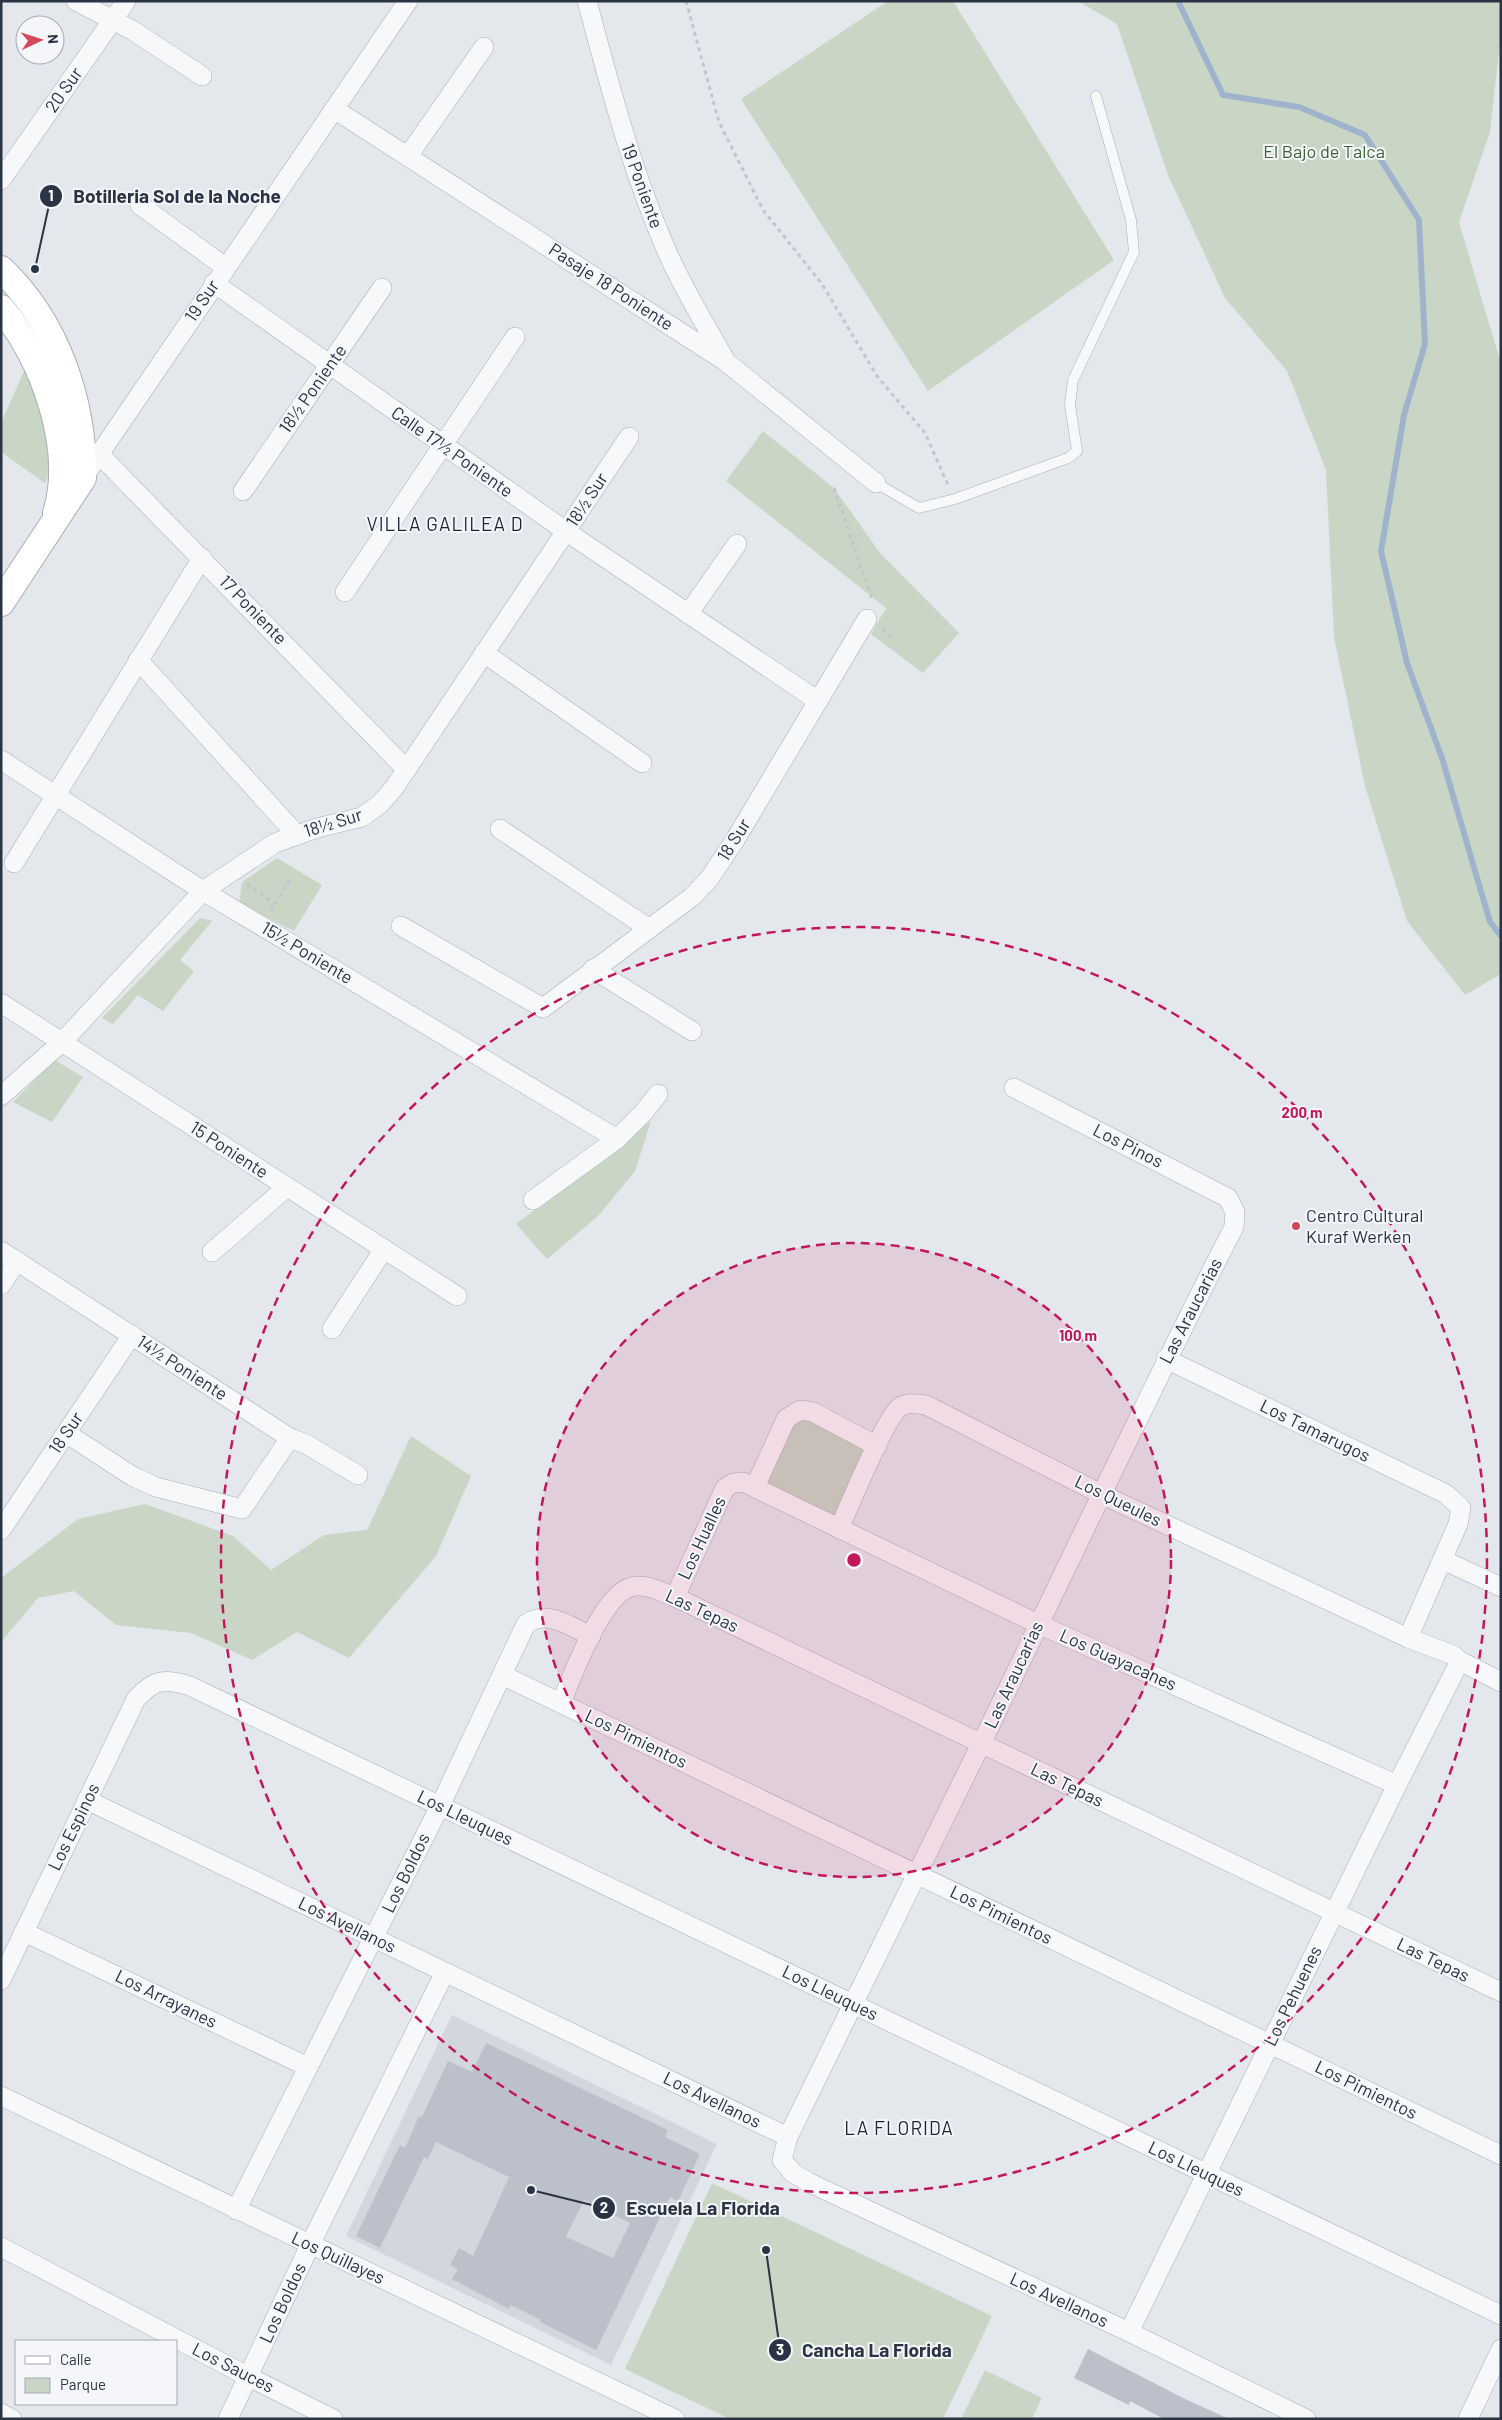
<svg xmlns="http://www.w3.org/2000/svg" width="1502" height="2420" font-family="Barlow,sans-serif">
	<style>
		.built { fill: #d2d6de }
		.green { fill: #c9d6c5 }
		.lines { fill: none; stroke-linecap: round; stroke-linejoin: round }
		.stream { stroke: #9fb4cc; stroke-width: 6 }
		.building { fill: #bbc0ca; fill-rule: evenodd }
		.lane-casing { stroke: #a9aeb7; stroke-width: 11 }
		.street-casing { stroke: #a9aeb7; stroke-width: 20 }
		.secondary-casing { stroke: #a9aeb7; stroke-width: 28 }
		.path { stroke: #c2c5cb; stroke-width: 3; stroke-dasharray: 4 4; stroke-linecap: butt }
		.lane { stroke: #f7f8fa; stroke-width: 10 }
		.street { stroke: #f7f8fa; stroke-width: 19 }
		.secondary { stroke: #fff; stroke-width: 26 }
		.ring { fill: none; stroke: #c2185b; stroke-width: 2.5; stroke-dasharray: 9 6 }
		.poi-dot { fill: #d1495b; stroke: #f4f6f9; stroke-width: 2 }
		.labels { text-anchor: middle; stroke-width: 4; stroke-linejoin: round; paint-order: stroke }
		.street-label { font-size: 18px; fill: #2b3445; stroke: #f4f6f9 }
		.park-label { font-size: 18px; fill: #3f6138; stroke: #f4f6f9 }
		.poi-label { font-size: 18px; fill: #2b3445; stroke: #f4f6f9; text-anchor: start }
		.neighbourhood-label { font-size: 19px; letter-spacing: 1px; fill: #1d2536; stroke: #f4f6f9 }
		.centre { fill: #c2185b; stroke: #f4f6f9; stroke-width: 2.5 }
		.ring-label { font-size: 15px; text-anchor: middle; font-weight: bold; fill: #c2185b; stroke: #f4f6f9; stroke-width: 4; stroke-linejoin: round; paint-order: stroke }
		.leader { fill: none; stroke: #2b3445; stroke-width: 2 }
		.callout-dot { fill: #2b3445; stroke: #f4f6f9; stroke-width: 2 }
		.mark-label { font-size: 15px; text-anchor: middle; font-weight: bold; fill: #fff }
		.callout-label { font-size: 19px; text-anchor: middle; font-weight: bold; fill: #2b3445; stroke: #f4f6f9; stroke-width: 4; stroke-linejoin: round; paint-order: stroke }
	</style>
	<rect width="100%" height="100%" fill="#e4e7ec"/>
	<path class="built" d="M452,2015L717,2144L611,2365L346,2236Z"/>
	<g class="green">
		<path d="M888,1H953L1114,260L928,391L741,99Z"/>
		<path d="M1078,1H1501V33L1490,132L1459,222L1501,364V974L1465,995L1407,921L1365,786L1334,637L1326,470L1287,371L1225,298L1168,175L1117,24Z"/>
		<path d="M34,349L53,466L45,483L1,452V423Z"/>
		<path d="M763,431L834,488L880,553L959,633L923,673L871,634L886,608L726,481Z"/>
		<path d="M277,858L322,885L294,931L239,904L242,882Z"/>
		<path d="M200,918L212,921L180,960L194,971L163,1011L138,995L113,1024L102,1018Z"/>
		<path d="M55,1060L83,1077L52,1122L13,1102Z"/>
		<path d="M651,1121L635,1171L598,1216L547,1259L516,1224Z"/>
		<path d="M800,1410L877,1446L839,1529L755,1487Z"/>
		<path d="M411,1436L471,1476L436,1556L349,1658L297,1632L252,1660L191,1633L116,1625L74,1591L38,1598L1,1642V1578L78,1519L145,1504L233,1536L271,1570L324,1535L367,1530Z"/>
		<path d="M712,2183L992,2316L943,2419H730L625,2369Z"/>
		<path d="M985,2370L1042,2398L1032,2419H961Z"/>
	</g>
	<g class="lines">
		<path class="stream" d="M1178,1L1223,95L1299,107L1365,135L1419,220L1425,344L1404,415L1381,551L1407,663L1442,758L1490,922L1501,936"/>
	</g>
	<g class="building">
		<path d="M486,2043L668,2130L665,2137L700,2154L678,2201L670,2197L596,2350L540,2322L541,2320L511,2305L509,2309L452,2279L458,2269L450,2265L459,2248L473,2256L509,2177L436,2142L428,2159L424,2157L380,2248L356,2236L400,2145L405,2148L419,2116L422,2117L448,2061L472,2072ZM584,2200L630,2223L613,2258L566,2237Z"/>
		<path d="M1088,2349L1183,2398L1229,2419H1164L1130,2401L1129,2405L1074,2378Z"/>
	</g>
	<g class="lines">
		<g class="lane-casing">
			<path id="lane" d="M876,483L919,508L955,499L1068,458L1077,451L1070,405L1073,380L1134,252L1131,220L1096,96"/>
		</g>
		<g class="street-casing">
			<g id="street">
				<path d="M76,1L132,30L202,76"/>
				<path d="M587,1C610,87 632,172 668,254C684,290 705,324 724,358"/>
				<path d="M334,109L725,361L876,483"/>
				<path d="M408,156L484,47"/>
				<path d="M1,180L126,1"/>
				<path d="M140,205L225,267"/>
				<path d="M214,283L567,532L818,701"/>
				<path d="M99,454L405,768"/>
				<path d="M83,478L408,1"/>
				<path d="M243,491L382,288"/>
				<path d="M345,592L515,337"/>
				<path d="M688,614L737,544"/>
				<path d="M484,653L642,763"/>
				<path d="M138,660L296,834"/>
				<path d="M1,760L203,891L617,1139"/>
				<path d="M500,829L648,928"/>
				<path d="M14,863L202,558"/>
				<path d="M401,926L543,1008L693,896L709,879L735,840L867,619"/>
				<path d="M593,969L692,1031"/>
				<path d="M1,1003L457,1296"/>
				<path d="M1014,1088L1228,1198L1235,1212L1234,1227C1146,1398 1065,1572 981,1744C917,1875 851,2006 788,2137L782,2160L793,2173L810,2183L1129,2332L1306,2419"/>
				<path d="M1,1096L62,1042L203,891L275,843L317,828L362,817L380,804L394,788L629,437"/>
				<path d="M533,1200L617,1139L643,1113L658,1094"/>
				<path d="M1,1251L290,1438L306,1444L358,1475"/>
				<path d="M212,1252L287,1187"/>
				<path d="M1,1285L17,1261"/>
				<path d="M332,1329L384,1249"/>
				<path d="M1166,1359L1446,1494L1461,1508L1458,1524L1408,1638"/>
				<path d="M66,1433L132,1476L156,1487L242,1509L290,1438"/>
				<path d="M755,1487L786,1419L800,1410L813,1412L877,1446"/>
				<path d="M839,1529C848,1509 886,1416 900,1407C907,1402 918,1404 926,1405L1101,1494L1408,1638L1453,1655L1460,1661L1501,1682"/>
				<path d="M1,1530L132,1335"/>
				<path d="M1443,1560L1501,1587"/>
				<path d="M675,1597L725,1488L733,1483L743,1482L1038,1624L1397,1785"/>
				<path d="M502,1675L1501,2155"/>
				<path d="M561,1703C573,1675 601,1596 631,1587C646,1583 661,1592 675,1597L1501,1992"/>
				<path d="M87,1800L788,2137"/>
				<path d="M24,1932L308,2067"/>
				<path d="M1,1980L136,1699C154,1679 165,1678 190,1686L1501,2315"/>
				<path d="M1,2096L675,2419"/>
				<path d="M236,2210L440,1806L526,1624C548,1609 569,1626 591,1636"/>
				<path d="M1,2247L249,2377L333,2419"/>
				<path d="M1129,2332L1397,1785L1460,1661"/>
				<path d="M1,2413L12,2419"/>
				<path d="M228,2419L310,2245L445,1972"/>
				<path d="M1468,2419L1501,2349"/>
			</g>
		</g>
		<g class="secondary-casing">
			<g id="secondary">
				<path d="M1,269C57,322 84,402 83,478L1,603"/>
				<path d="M1,308C43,357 76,449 56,513"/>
			</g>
		</g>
		<g class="path">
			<path d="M686,1L719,122L763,210L822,284L877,376L925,433L948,485"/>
			<path d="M834,488L871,596L870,601"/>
			<path d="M882,629L893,638"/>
			<path d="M247,884L275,904"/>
			<path d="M271,911L291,877"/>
		</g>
		<use href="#lane" class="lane"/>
		<use href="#street" class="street"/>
		<use href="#secondary" class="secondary"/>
	</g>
	<circle cx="854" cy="1560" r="317" fill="#c2185b" fill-opacity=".12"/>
	<g class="ring">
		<circle cx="854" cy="1560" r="317"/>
		<circle cx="854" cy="1560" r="633"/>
	</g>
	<circle class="poi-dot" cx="1296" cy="1226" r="5"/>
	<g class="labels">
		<g class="street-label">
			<text transform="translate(64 90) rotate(-55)" y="6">20 Sur</text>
			<text transform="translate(642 186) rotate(70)" y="6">19 Poniente</text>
			<text transform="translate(611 287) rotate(33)" y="6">Pasaje 18 Poniente</text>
			<text transform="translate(202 301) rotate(-56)" y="6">19 Sur</text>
			<text transform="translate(313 389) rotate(-55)" y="6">18½ Poniente</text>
			<text transform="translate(452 452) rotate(35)" y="6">Calle 17½ Poniente</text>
			<text transform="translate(587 500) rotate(-57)" y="6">18½ Sur</text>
			<text transform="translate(253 610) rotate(46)" y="6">17 Poniente</text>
			<text transform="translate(333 823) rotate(-17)" y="6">18½ Sur</text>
			<text transform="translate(734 840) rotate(-58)" y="6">18 Sur</text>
			<text transform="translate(307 953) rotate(31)" y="6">15½ Poniente</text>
			<text transform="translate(1128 1146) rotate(27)" y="6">Los Pinos</text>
			<text transform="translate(229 1150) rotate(33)" y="6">15 Poniente</text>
			<text transform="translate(1191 1311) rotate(-63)" y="6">Las Araucarias</text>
			<text transform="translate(182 1368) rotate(33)" y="6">14½ Poniente</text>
			<text transform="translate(1315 1431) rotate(26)" y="6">Los Tamarugos</text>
			<text transform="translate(66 1433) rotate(-56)" y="6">18 Sur</text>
			<text transform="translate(1118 1501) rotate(26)" y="6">Los Queules</text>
			<text transform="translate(702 1538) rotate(-65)" y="6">Los Hualles</text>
			<text transform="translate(702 1611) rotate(25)" y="6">Las Tepas</text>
			<text transform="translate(1118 1660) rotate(24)" y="6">Los Guayacanes</text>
			<text transform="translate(1014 1675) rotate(-65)" y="6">Las Araucarias</text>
			<text transform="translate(636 1739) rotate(26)" y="6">Los Pimientos</text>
			<text transform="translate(1067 1785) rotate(26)" y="6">Las Tepas</text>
			<text transform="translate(465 1818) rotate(26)" y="6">Los Lleuques</text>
			<text transform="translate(74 1827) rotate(-64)" y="6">Los Espinos</text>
			<text transform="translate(406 1873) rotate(-64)" y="6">Los Boldos</text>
			<text transform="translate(1001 1915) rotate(26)" y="6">Los Pimientos</text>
			<text transform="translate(347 1925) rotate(26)" y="6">Los Avellanos</text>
			<text transform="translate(1433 1960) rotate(26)" y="6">Las Tepas</text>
			<text transform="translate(830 1993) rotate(26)" y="6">Los Lleuques</text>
			<text transform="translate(1293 1996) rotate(-64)" y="6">Los Pehuenes</text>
			<text transform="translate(166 1999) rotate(26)" y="6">Los Arrayanes</text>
			<text transform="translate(1366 2090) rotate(26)" y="6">Los Pimientos</text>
			<text transform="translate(712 2100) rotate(26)" y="6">Los Avellanos</text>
			<text transform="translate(1196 2169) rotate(26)" y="6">Los Lleuques</text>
			<text transform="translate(338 2258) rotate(25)" y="6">Los Quillayes</text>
			<text transform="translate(1059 2300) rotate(25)" y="6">Los Avellanos</text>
			<text transform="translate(283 2303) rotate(-65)" y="6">Los Boldos</text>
			<text transform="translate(233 2368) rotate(27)" y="6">Los Sauces</text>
		</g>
		<g class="park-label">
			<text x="1324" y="158">El Bajo de Talca</text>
		</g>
		<g class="poi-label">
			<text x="1306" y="1222">Centro Cultural<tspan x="1306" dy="21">Kuraf Werken</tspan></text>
		</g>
		<g class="neighbourhood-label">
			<text x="445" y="531">VILLA GALILEA D</text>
			<text x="899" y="2135">LA FLORIDA</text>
		</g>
	</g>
	<circle cx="854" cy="1560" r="8" class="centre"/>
	<g class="ring-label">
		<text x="1302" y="1118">200 m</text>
		<text x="1078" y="1341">100 m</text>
	</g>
	<path class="leader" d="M35 269L51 196M531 2190L604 2208M766 2250L780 2350"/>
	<g class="callout-dot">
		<circle cx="35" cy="269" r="5"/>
		<circle cx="531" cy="2190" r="5"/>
		<circle cx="766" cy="2250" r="5"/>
		<circle cx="51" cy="196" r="12"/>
		<circle cx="604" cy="2208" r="12"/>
		<circle cx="780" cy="2350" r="12"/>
	</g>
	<g class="mark-label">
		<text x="51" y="201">1</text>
		<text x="604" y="2213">2</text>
		<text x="780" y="2355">3</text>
	</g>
	<g class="callout-label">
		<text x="177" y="203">Botilleria Sol de la Noche</text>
		<text x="703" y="2215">Escuela La Florida</text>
		<text x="877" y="2357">Cancha La Florida</text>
	</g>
	<rect width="1502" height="2420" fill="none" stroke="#2b3445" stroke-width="5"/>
	<rect x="15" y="2340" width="162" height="65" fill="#f4f6f9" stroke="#a4a8b1"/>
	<rect x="25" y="2356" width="25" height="8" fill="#ffffff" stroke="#a4a8b1"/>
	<text x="60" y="2365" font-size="15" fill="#2b3445">Calle</text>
	<rect x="25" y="2378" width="25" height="15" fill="#c9d6c5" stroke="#a4a8b1"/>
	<text x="60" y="2390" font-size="15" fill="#2b3445">Parque</text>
	<g transform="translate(40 40) rotate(86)"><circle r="24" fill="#f4f6f9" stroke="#a4a8b1"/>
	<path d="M0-4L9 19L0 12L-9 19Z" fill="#d1495b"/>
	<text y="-8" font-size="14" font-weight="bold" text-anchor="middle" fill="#2b3445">N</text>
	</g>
</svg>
